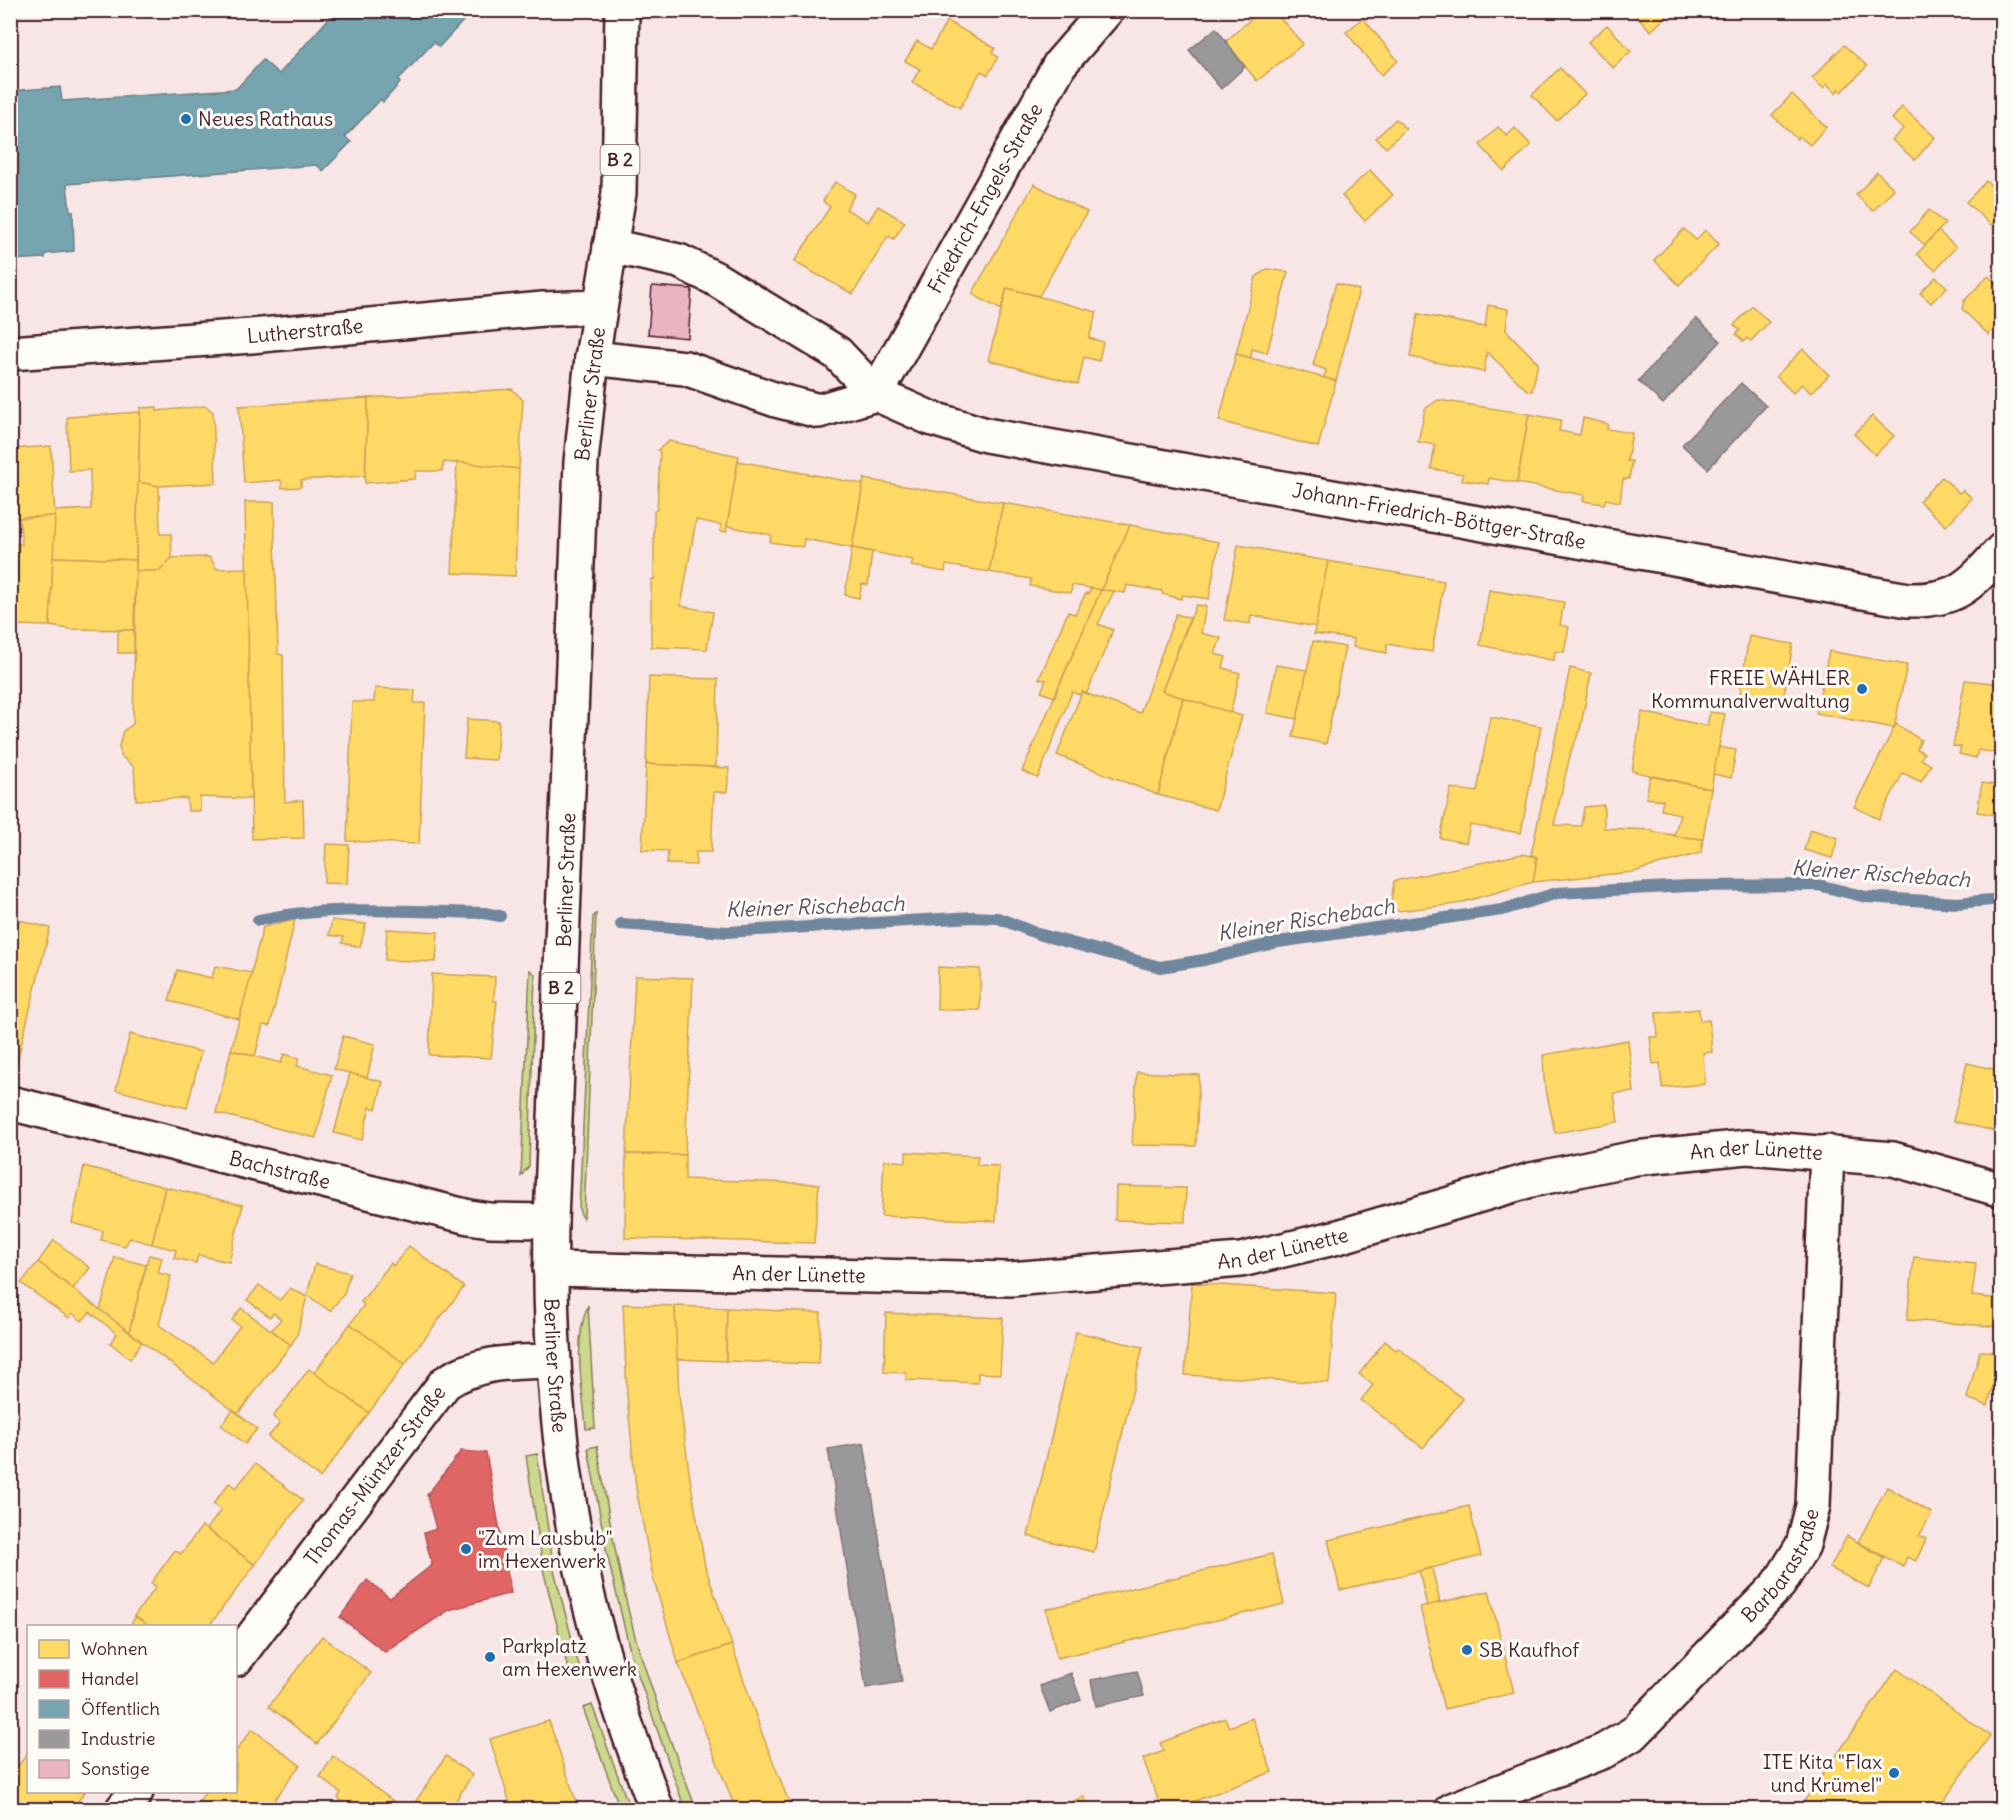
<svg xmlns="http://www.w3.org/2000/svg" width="2012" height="1820" font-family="Delius,sans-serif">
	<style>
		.green { fill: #ccd88b; stroke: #8b7c5b; stroke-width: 1.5 }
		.homes { fill: #ffd966; stroke: #c9a154; stroke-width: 1.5 }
		.shops { fill: #e06666; stroke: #b35154; stroke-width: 1.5 }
		.public { fill: #76a5af; stroke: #697d87; stroke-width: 1.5 }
		.industry { fill: #999; stroke: #817478; stroke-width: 1.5 }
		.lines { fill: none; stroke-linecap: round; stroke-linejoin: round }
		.stream { stroke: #6f869d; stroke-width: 12 }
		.building { fill: #ecb3c3; stroke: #4a1f2b; stroke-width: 1.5 }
		.street-casing { stroke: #4a1f2b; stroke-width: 38 }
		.secondary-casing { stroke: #4a1f2b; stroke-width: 38 }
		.primary-casing { stroke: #4a1f2b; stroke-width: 38 }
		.street { stroke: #fdfcf7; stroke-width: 33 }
		.secondary { stroke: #fdfcf7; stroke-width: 33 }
		.primary { stroke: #fdfcf7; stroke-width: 33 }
		.poi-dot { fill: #1f6fb2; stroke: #fdfcf7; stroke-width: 2 }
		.labels { text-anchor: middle; stroke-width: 6; stroke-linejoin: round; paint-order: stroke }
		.shield { fill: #fdfcf7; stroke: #806168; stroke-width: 1.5 }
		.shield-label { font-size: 18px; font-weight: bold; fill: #4a1f2b }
		.poi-label { font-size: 20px; fill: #4a1f2b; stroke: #fdfcf7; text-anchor: start }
		.street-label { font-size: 20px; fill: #4a1f2b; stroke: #fdfcf7 }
		.water-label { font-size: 21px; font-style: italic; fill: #5d5264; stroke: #fdfcf7 }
	</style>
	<rect width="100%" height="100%" fill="#f8e6e7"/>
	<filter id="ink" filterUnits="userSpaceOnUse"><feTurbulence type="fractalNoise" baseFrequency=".0167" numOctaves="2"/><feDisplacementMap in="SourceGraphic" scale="12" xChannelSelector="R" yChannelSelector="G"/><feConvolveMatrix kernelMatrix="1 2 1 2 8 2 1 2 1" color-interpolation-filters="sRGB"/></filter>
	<g filter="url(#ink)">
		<g class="green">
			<path d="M596,914L584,1217L583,1219L579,1209L593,917Z"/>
			<path d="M530,970L535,974L529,1166L521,1176Z"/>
			<path d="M588,1305L595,1428L586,1429C583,1388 572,1344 588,1305Z"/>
			<path d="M597,1446C608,1510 618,1574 635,1636C652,1695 675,1752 696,1809H685L631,1655L607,1554L588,1448Z"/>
			<path d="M537,1454L554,1570L580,1670L569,1673L544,1573L526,1456Z"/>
			<path d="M592,1705L630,1809H620L583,1708Z"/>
		</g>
		<g class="homes">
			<path d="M1261,10H1273L1303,44L1257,81L1225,42Z"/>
			<path d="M1631,10H1665L1669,14L1651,31Z"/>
			<path d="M1363,18L1398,61L1381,75L1346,32Z"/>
			<path d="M947,21L995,48L992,53L998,57L988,75L981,71L960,108L912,82L920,69L905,61L917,41L931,49Z"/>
			<path d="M1607,25L1631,51L1613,68L1588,42Z"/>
			<path d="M1844,45L1867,66L1842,92L1838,89L1836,93L1827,84L1823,88L1812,78Z"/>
			<path d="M1560,68L1585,94L1557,121L1532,95Z"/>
			<path d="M1792,94L1826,127L1810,145L1799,136L1797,139L1772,115Z"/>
			<path d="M1902,107L1935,137L1915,160L1892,140L1903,129L1892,119Z"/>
			<path d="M1396,119L1406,129L1386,148L1376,138Z"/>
			<path d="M1498,127L1507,136L1515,128L1531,145L1504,171L1480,145Z"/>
			<path d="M1370,170L1393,195L1365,221L1342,196Z"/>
			<path d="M1877,172L1894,189L1873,211L1856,195Z"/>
			<path d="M1986,181L2002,195L1999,203L2002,214L1991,225L1966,202Z"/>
			<path d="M835,182L855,194L846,209L868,222L878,206L905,222L894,239L888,236L853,294L794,262L830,207L823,201Z"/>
			<path d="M1034,184L1087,212L1039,296L1007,288L1001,310L972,294Z"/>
			<path d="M1929,210L1945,224L1925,245L1910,232Z"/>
			<path d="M1684,229L1696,240L1705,230L1719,244L1679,285L1654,260Z"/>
			<path d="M1938,231L1956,247L1935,270L1917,254Z"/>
			<path d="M1267,269L1288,272L1267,353L1252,349L1251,358L1236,354L1256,277Z"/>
			<path d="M1988,276L2002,289V316L1989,335L1962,309L1964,301Z"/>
			<path d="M1936,277L1947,287L1931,303L1920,293Z"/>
			<path d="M1336,283L1359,290L1336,381L1324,378L1326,370L1313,365Z"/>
			<path d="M1007,288L1097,312L1089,338L1103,342L1099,361L1084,357L1078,384L988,360Z"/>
			<path d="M1488,305L1508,309L1506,330L1538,363L1532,391L1527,390L1487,352L1484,372L1410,357L1418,314L1485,327Z"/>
			<path d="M1752,306L1769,322L1751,341L1747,338L1744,342L1736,334L1740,330L1734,325Z"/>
			<path d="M1803,349L1829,375L1811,393L1802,384L1793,393L1776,376Z"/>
			<path d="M1236,354L1336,381L1318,447L1219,421Z"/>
			<path d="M512,389L523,400L519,469L444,462L442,471H416L415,479L365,483L368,398Z"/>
			<path d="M368,398L365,476L301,480V487L282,488L281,480L244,483L239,406Z"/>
			<path d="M1438,400L1529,414L1517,483L1489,478L1488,484L1462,480L1463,474L1431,469L1435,445L1418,442L1425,409Z"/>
			<path d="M206,406L213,412L216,483L159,486L138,482L140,408L157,407V411Z"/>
			<path d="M140,412L136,560L53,557L54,511L91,509L90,470L69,471L67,417Z"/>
			<path d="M1529,414L1561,420L1559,431L1580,435L1583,418L1608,424L1607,429L1632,433L1627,461H1632L1629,479H1623L1620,502L1606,499L1604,504L1583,501L1584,495L1517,483Z"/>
			<path d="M1872,416L1894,436L1875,455L1854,434Z"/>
			<path d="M669,441L739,456L726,532L720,531L721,525L696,520L681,606L713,612L707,649L651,647V580L654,579V511L657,510L660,453L658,450Z"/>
			<path d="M51,446L55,516L10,518V449Z"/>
			<path d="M738,461L863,484L852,548L804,539L803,547L770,542L771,535L727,526Z"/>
			<path d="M457,462L519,469L515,576L452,573Z"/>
			<path d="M1942,477L1959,493L1963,490L1972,498L1946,526L1919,501Z"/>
			<path d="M864,479L1003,503L989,572L946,565L945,572L911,566L913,560L852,548Z"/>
			<path d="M138,482L159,486L160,534H171L172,558L160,571H136Z"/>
			<path d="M245,502H274L278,654L283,655L285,802L303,800L304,838L252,839Z"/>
			<path d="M1003,503L1130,525L1101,590L1072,585L1071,593L1030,586L1031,579L989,572Z"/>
			<path d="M55,516L50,626L10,625V545L22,544L19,518Z"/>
			<path d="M1130,525L1219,542L1209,599L1183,595L1181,599L1162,594V591L1127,585L1125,593L1101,590Z"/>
			<path d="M1238,545L1328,561L1316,627L1251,615L1250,624L1224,620Z"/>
			<path d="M852,548L872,552L868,585L862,584L859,598L845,595Z"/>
			<path d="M53,557L136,560L134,630L69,629L50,626Z"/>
			<path d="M209,557L217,569L247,568L251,799L200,797V811H188L187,798L136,800L134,767L121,756L119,746L123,731L133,724L136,571H160L172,558Z"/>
			<path d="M1328,561L1444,581L1432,652L1387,644V653L1353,647L1354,639L1314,634Z"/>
			<path d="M1091,588L1101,590L1054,697L1041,692L1046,680L1039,679L1068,612L1075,614L1086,593L1088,594Z"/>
			<path d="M1101,590L1114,591L1098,624L1113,630L1087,693L1082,692L1080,695L1072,692L1038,778L1022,771Z"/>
			<path d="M1489,590L1564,602L1560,625L1569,627L1564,652L1555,651L1554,660H1551L1480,645Z"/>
			<path d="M1196,605L1206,606L1201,633L1221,638L1215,654L1226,657L1223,668L1240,673L1230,714L1162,691Z"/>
			<path d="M1176,614L1190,618L1162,691L1183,698L1158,795L1057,755L1082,692L1140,713Z"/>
			<rect x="118" y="630" width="16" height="23"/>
			<path d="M1749,636L1793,644L1783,700L1740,693Z"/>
			<path d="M1313,641L1345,647L1326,744L1293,737Z"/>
			<path d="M1829,651L1907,665L1894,728L1816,713Z"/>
			<path d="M1276,665L1307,670L1297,719L1267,713Z"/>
			<path d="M1570,668L1591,673L1580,730L1571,751L1554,825L1581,826L1584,807L1604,805V828L1653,830V832L1703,839L1701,853L1633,872L1533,882L1537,857L1531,855Z"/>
			<path d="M649,677L718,679L716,767L646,764Z"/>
			<path d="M1965,680L2002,684V754L1978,750L1976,758L1959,754L1961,747L1953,746Z"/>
			<path d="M375,688L415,690L414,703H425L419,844L347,841L352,702H374Z"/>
			<path d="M1183,698L1242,716L1216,810L1158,795Z"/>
			<path d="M1642,712L1707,726L1710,712L1725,714L1711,789L1632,771Z"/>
			<path d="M1490,717L1541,726L1521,833L1470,825L1466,843L1440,838L1451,788L1477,792Z"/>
			<path d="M467,719L499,721L496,760L464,758Z"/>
			<path d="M1896,724L1921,740L1917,749L1924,753L1921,759L1931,765L1921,782L1903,773L1879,819L1854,807Z"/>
			<path d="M1719,747L1736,750L1731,778L1713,774Z"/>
			<path d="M646,764L729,768L727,792H714L711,852H696V865L667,864L668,851L642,850Z"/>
			<path d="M1998,772H2002V816L1977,812L1982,783L1995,785Z"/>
			<path d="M1650,776L1711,789L1703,839L1674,836L1680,814L1661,810L1663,800L1646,798Z"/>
			<path d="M1810,829L1838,838L1832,858L1804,850Z"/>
			<path d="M326,844L349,845L347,884L324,883Z"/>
			<path d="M1522,854L1537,857L1533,882L1456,904L1390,912L1394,881Z"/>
			<path d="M19,920L50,928L16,1066L10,1065V999L18,968L10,967V957Z"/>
			<path d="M295,920L270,1026L263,1025L255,1056L231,1050L263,927Z"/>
			<path d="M332,920L366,924L360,947L342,943L344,937L329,935Z"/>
			<path d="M387,929L438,932L436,962L385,960Z"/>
			<path d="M215,966L252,973L239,1019L169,1001L177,970L212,978Z"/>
			<path d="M938,967L980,969V1010H937Z"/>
			<path d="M432,974L495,977L494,1001H497L491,1058L429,1055Z"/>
			<path d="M635,976L693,978L685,1155L626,1154Z"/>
			<path d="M1699,1009L1700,1021L1709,1020L1712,1052L1703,1053L1705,1084L1662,1088L1660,1063L1653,1064L1650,1037H1658L1656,1013Z"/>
			<path d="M130,1034L201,1052L187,1108L116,1090Z"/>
			<path d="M343,1036L375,1044L367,1078L334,1069Z"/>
			<path d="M1628,1040L1634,1092L1614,1093L1618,1122L1555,1133L1544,1080L1543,1055Z"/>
			<path d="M231,1050L281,1063L284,1054L299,1058L297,1066L332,1075L316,1138L216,1113Z"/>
			<path d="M1967,1063L2002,1071V1133L1953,1121Z"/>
			<path d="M1137,1072L1199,1075L1196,1146L1132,1145Z"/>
			<path d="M350,1073L383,1082L376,1109L370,1107L362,1140L334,1133Z"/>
			<path d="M906,1152L978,1156L977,1165L999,1166L996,1221L881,1216L884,1160L906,1162Z"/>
			<path d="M626,1154L685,1155V1179L819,1184L814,1243L625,1238Z"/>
			<path d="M84,1166L165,1187L152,1244L130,1238L125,1246L101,1240L103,1231L72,1223Z"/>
			<path d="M1116,1186L1186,1188L1185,1222L1115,1220Z"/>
			<path d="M165,1187L243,1205L229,1262L198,1255L196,1263L174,1258L176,1250L152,1244Z"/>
			<path d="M54,1240L90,1268L73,1289L38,1262Z"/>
			<path d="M10,1242L17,1247L10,1256Z"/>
			<path d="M409,1246L464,1287L405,1364L350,1324L364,1305L361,1302L391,1263L393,1266Z"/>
			<path d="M149,1255L162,1258L158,1273L171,1276L159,1325L213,1362L240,1326L232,1320L241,1308L291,1345L238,1414L129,1332Z"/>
			<path d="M115,1257L146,1265L129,1332L100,1310Z"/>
			<path d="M1914,1257L1976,1264L1972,1296L2002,1299V1327L1907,1320Z"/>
			<path d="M38,1262L142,1342L130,1359L110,1343L117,1334L90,1312L82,1321L72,1313L69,1318L21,1283Z"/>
			<path d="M315,1264L350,1273L344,1294L330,1311L307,1295Z"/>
			<path d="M1192,1283L1336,1293L1329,1383L1185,1375Z"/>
			<path d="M259,1285L280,1300L290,1288L307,1297L297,1335L291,1345L272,1330L281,1319L273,1313L270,1317L247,1300Z"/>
			<path d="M623,1304L675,1306L679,1395L690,1479L705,1566L732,1645L678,1663L653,1577L636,1488L627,1395Z"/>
			<path d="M675,1306L727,1308L726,1361L677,1359Z"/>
			<path d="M727,1308L821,1313L819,1364L726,1361Z"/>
			<path d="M886,1313L1003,1318L1000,1374L978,1373V1383L906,1380V1373L884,1372Z"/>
			<path d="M350,1324L405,1364L369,1413L314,1373Z"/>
			<path d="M1076,1332L1143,1347L1094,1552L1028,1536Z"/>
			<path d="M1385,1341L1396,1350L1398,1348L1463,1399L1423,1448L1361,1400L1373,1385L1359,1374Z"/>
			<path d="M1980,1351L2002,1352L1988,1406L1967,1398Z"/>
			<path d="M309,1369L369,1413L320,1478L268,1437L280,1423L273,1417Z"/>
			<path d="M233,1410L257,1429L245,1444L221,1425Z"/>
			<path d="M255,1464L303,1500L255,1565L207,1529L221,1510L213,1504L229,1483L236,1488Z"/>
			<path d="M1887,1487L1932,1513L1919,1536L1926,1539L1916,1561L1907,1557L1903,1567L1858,1542Z"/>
			<path d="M1469,1506L1481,1556L1340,1590L1328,1540Z"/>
			<path d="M202,1526L255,1565L209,1626H149L134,1616L156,1587L151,1583L175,1550L181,1554Z"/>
			<path d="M1847,1536L1884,1558L1869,1588L1830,1568Z"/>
			<path d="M1272,1554L1284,1604L1057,1658L1046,1609Z"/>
			<path d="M1432,1568L1440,1603L1427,1606L1419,1571Z"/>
			<path d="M1489,1591L1514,1693L1444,1709L1420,1607Z"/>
			<path d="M136,1617L149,1626H129Z"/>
			<path d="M322,1636L371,1673L317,1744L269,1706Z"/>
			<path d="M732,1645L761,1731L792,1810H736L678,1663Z"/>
			<path d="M1897,1669L1990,1736L1937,1810H1798Z"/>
			<path d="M1225,1718L1229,1727L1252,1718L1272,1772L1171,1810H1162L1143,1759L1164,1751L1160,1743Z"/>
			<path d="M549,1721L576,1801L555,1810H512L490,1739Z"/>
			<path d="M252,1729L300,1765L267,1810H206L197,1803L206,1792H236V1751Z"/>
			<path d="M28,1753V1792H85L71,1810H10V1777Z"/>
			<path d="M333,1756L405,1810H352L338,1798L341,1793L320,1777Z"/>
			<path d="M446,1756L472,1775L450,1810H410Z"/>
			<path d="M1083,1796L1090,1810H1058Z"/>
			<path d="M576,1801L579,1810H555Z"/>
		</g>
		<g class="shops">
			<path d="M461,1451L486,1453L511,1593L449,1610L385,1652L340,1617L367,1580L390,1598L432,1565L424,1533L436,1529L427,1495Z"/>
			<path d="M197,1803L206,1810H192Z"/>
		</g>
		<path class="public" d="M339,10H458L465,19L439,47L434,42L398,80L400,83L383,102L381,99L345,137L351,142L323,171L317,165L67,184L70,211H73L74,251L45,254V258L10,260V91L60,87L62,101L236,89L263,60L279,74L331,16L332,17Z"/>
		<g class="industry">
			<path d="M1216,28L1245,67L1221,89L1189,50Z"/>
			<path d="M1696,318L1721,341L1663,404L1638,381Z"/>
			<path d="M1741,383L1766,406L1708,469L1682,445Z"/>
			<path d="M864,1443L902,1682L866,1688L828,1449Z"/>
			<path d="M1137,1671L1144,1696L1096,1706L1091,1680Z"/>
			<path d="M1071,1673L1081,1700L1050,1712L1040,1686Z"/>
		</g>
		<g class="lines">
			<g class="stream">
				<path d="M258,920C331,904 409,912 484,913L500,916"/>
				<path d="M621,924L727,932L973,917L998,918L1038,934L1160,967L1204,960L1278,942L1502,910L1557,893L1688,886L1818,885L1866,897L1957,903L2002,899"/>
			</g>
		</g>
		<path class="building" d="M652,286L692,289L688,338L648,334Z"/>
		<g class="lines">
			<g class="street-casing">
				<g id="street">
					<path id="s1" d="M610,246L679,261L714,278L837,353L876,394L930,418L986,435L1908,600C1958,601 1970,585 2002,550"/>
					<path d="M592,358L685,368L776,400L819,411L876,394"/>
					<path id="s2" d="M876,394L1060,64L1107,10"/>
					<path id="s3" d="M10,1103L469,1217L490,1220L551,1221"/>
					<path id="s4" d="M550,1269L1011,1279L1241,1260L1338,1237L1531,1180L1635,1158L1747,1147L1893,1159L2002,1190"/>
					<path id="s5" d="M236,1659L445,1383C478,1361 514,1362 553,1361"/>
					<path d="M122,1810L136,1792"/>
					<path id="s6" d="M1452,1810L1604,1751L1634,1733L1779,1584L1803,1545L1813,1506L1827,1152"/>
				</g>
			</g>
			<g class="secondary-casing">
				<g id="secondary">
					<path id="s7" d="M10,353L251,336L543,309L600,307"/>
				</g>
			</g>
			<g class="primary-casing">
				<g id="primary">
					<path id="s8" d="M622,10L619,193L592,358L581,462L551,1221C549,1339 557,1456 582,1570C599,1652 627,1731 657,1810"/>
				</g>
			</g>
			<use href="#street" class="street"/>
			<use href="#secondary" class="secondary"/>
			<use href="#primary" class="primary"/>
		</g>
	</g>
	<g class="poi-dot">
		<circle cx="186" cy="119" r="6"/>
		<circle cx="1862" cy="689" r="6"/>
		<circle cx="466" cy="1549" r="6"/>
		<circle cx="1467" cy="1650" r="6"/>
		<circle cx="490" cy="1657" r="6"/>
		<circle cx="1894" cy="1773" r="6"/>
	</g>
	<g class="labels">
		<g class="shield">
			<rect x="600.5" y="145" width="39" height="30" rx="4.5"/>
			<rect x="541.5" y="973" width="39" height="30" rx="4.5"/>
		</g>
		<g class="shield-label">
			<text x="620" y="166">B 2</text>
			<text x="561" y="994">B 2</text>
		</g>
		<g class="poi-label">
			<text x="198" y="126">Neues Rathaus</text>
			<text x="1850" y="685" text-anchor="end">FREIE WÄHLER<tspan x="1850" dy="23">Kommunalverwaltung</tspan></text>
			<text x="478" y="1545">"Zum Lausbub"<tspan x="478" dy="23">im Hexenwerk</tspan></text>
			<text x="502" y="1653">Parkplatz<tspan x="502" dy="23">am Hexenwerk</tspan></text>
			<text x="1479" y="1657">SB Kaufhof</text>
			<text x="1882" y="1769" text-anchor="end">ITE Kita "Flax<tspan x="1882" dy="23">und Krümel"</tspan></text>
		</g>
		<g class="street-label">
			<text dy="7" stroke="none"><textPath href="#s2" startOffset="224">Friedrich-Engels-Straße</textPath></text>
			<text dy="7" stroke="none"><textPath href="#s7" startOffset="296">Lutherstraße</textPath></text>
			<text transform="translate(590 394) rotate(-83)" y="7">Berliner Straße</text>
			<text dy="7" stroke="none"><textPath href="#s1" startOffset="888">Johann-Friedrich-Böttger-Straße</textPath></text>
			<text transform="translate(566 880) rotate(-88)" y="7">Berliner Straße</text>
			<text dy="7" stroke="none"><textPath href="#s4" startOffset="1221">An der Lünette</textPath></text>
			<text dy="7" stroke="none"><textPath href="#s3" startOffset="278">Bachstraße</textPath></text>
			<text dy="7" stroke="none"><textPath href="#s4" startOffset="735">An der Lünette</textPath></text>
			<text dy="7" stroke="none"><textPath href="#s4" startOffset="249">An der Lünette</textPath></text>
			<text dy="7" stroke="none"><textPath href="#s8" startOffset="1359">Berliner Straße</textPath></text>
			<text dy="7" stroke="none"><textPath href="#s5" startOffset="230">Thomas-Müntzer-Straße</textPath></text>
			<text dy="7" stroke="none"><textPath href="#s6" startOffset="423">Barbarastraße</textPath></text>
		</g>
		<g class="water-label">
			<text transform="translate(1881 874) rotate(4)" y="7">Kleiner Rischebach</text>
			<text transform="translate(815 907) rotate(-2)" y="7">Kleiner Rischebach</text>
			<text transform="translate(1306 920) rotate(-9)" y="7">Kleiner Rischebach</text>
		</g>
	</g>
	<rect width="2012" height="1820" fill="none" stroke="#fdfcf7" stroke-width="36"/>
	<rect x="18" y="18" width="1976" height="1784" fill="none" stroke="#4a1f2b" stroke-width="2" filter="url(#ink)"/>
	<rect x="27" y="1625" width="210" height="168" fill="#fdfcf7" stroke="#b5a4a5" stroke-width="1.5"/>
	<rect x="39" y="1640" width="30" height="18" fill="#ffd966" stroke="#b5a4a5" stroke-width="1.5"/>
	<text x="81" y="1655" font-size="18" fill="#4a1f2b">Wohnen</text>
	<rect x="39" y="1670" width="30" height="18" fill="#e06666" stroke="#b5a4a5" stroke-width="1.5"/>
	<text x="81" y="1685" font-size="18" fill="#4a1f2b">Handel</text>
	<rect x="39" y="1700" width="30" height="18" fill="#76a5af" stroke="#b5a4a5" stroke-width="1.5"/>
	<text x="81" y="1715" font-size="18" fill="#4a1f2b">Öffentlich</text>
	<rect x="39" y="1730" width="30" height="18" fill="#999999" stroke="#b5a4a5" stroke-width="1.5"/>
	<text x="81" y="1745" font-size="18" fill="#4a1f2b">Industrie</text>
	<rect x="39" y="1760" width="30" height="18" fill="#ecb3c3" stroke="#b5a4a5" stroke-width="1.5"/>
	<text x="81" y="1775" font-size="18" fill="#4a1f2b">Sonstige</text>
</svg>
